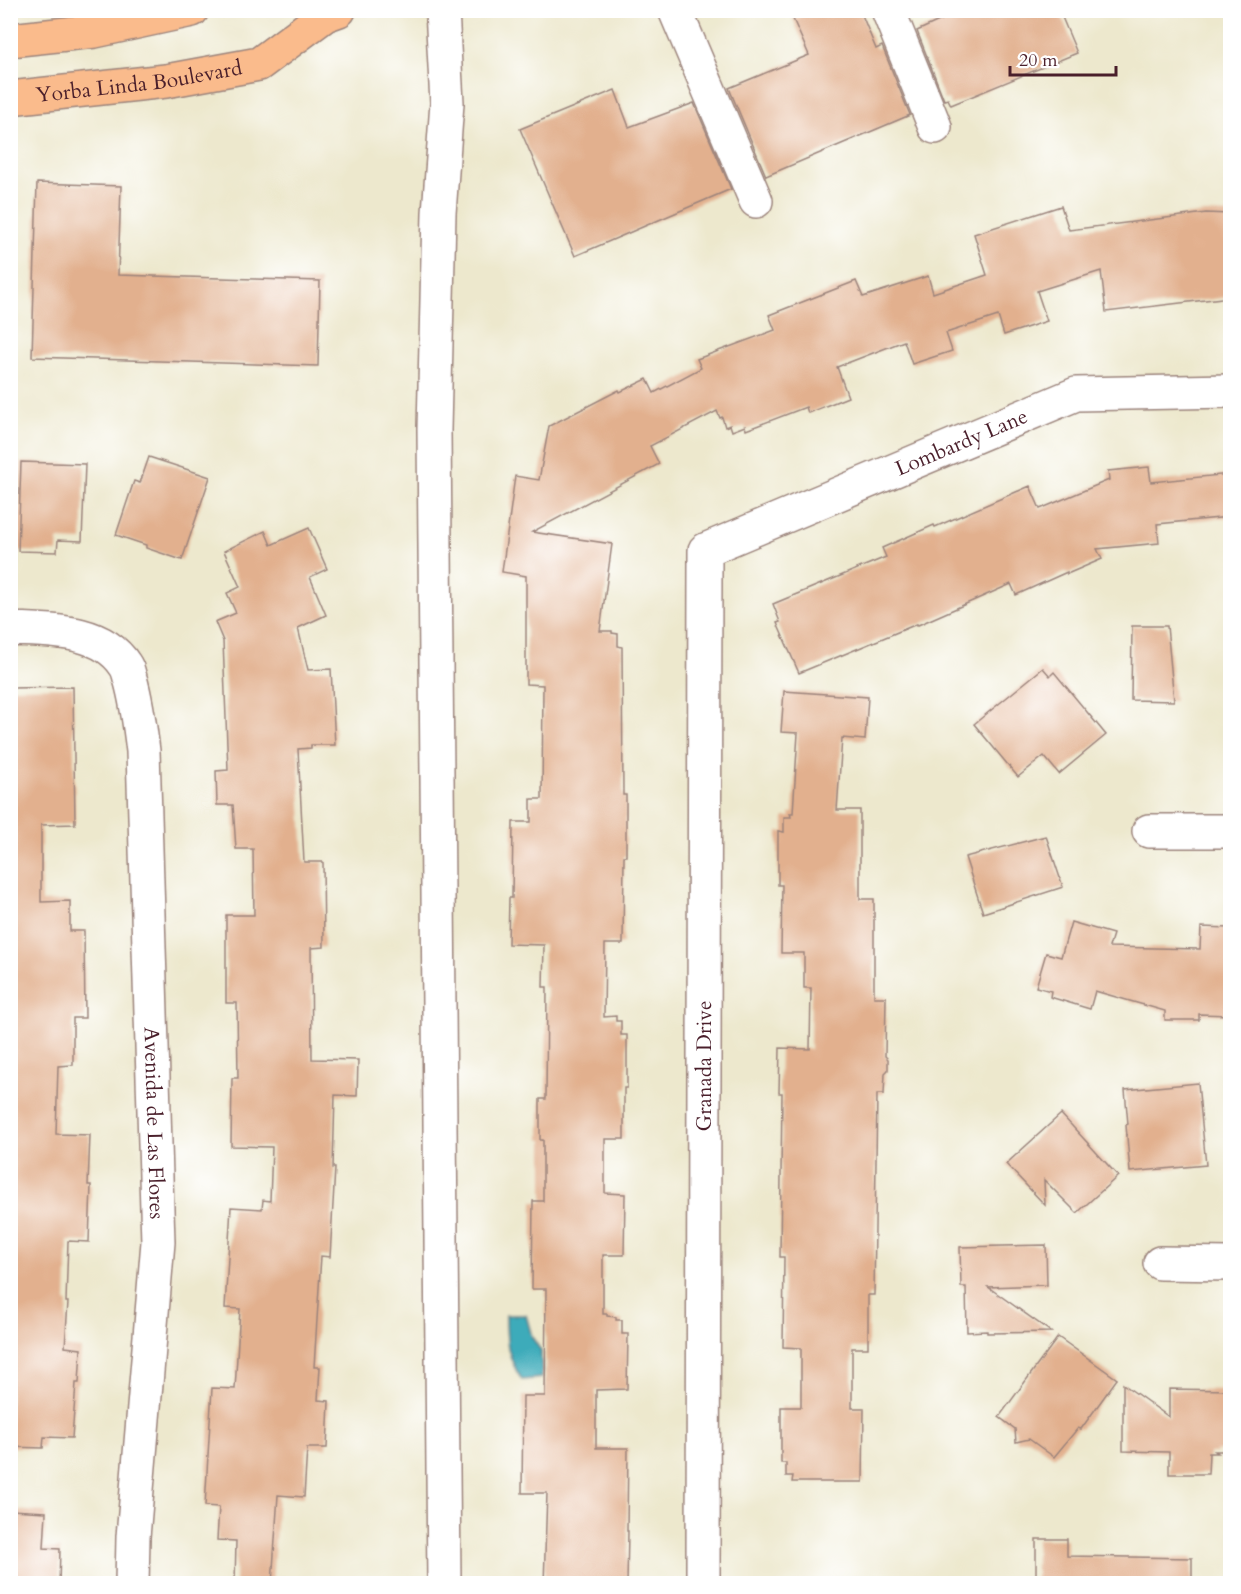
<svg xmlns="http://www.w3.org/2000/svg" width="1241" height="1594" font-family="Cardo,serif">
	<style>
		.water { fill: #3cabba; stroke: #436572; stroke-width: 1.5 }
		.building { fill: #e2b08e }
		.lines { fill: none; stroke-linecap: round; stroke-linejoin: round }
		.minor-casing { stroke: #9c847c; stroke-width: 36 }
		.major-casing { stroke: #9c847c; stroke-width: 36 }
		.minor { stroke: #fff; stroke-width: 33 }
		.major { stroke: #fabb8c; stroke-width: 33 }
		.labels { text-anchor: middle; stroke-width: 6; stroke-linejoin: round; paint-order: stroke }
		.street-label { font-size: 21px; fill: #4a1f2b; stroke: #fff }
	</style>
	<rect width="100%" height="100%" fill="#fff"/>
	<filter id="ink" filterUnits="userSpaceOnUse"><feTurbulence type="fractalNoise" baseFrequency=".0167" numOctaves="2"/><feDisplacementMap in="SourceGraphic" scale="12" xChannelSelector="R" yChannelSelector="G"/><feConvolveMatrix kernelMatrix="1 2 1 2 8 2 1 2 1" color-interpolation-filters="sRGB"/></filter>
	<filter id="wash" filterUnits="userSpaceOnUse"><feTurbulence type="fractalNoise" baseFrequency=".008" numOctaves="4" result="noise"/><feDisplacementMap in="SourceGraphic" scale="24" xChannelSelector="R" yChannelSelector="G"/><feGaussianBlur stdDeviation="1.35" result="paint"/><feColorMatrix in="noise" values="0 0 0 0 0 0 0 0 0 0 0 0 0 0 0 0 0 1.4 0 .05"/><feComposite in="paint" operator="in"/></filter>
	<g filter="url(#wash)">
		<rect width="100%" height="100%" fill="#ede8cd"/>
		<path class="water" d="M506,1315H526L532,1337L541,1351L542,1378L522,1380C507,1356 506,1343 506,1315Z"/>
		<g id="blocks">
			<g class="building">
				<path d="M817,10H860L876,49L882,46L910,115L766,176L729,88L809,55L793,19Z"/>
				<path d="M963,10H1059L1077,53L951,105L948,99L944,100L917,31Z"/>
				<path d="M615,90L629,127L694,103L731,189L575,256L520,129Z"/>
				<path d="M37,183L121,186L118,275L320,281L318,366L32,357Z"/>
				<path d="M1061,206L1069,230L1206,213L1230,214V297L1106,312L1101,271L1037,291L1047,321L1004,335L998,316L946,333L952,351L912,364L904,341L837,367L848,397L808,413L806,407L746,430L745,426L732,431L730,425L725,427L722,417L720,418L717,411L650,446L659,464L532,532L612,544L600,631H612V633L618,634V646L622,647L623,795H626V856H624L623,944H605L604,1017L616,1016V1021H621V1035H627V1088H624V1139H605V1193L625,1194L624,1255H603V1314H607V1316L616,1317V1320H622V1334H628L627,1389L596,1390V1448H628L627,1531H628L627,1584H544L547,1493H522L523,1396H545L546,1289H532L533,1201H543V1140H540V1099H546L547,987H543L544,945L508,944L509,898H512L513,822H531V799H542L543,685L526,684V576L502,572L515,476L539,480L549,426L619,390L620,392L647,379L654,393L701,368L697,359L775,330L769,315L856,281L863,297L928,276L933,293L987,275L974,234Z"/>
				<path d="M149,457L210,477L182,560L146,548V545L116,535L134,481L140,483Z"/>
				<path d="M21,462L85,464L82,541L58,540L57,552L18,551Z"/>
				<path d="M1149,467L1151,482L1230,474V517L1157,524L1159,543L1097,549L1102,559L1067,574V572L1016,595L1011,584L918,625L917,624L799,673L777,623L780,622L773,604L886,557L882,548L934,525L935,527L1030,486L1040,509L1109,480L1108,471Z"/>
				<path d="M309,528L327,569L310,577L326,615L298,628L308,670L331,669L335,745H311V748L298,749L304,862H323L324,947L311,948L312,1059L358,1060L357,1096L335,1095L333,1168H335L330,1257L321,1256L314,1367H320L318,1400L329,1401L327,1448H307L304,1497L278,1495L272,1584H235L236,1541L217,1540L219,1507L205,1506L212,1388L235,1389L240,1309L225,1308L231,1207L262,1209L263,1200L270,1201L272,1147L231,1146L232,1078H238L237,1003H226V915H254L253,849H236L233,805H217L216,771L228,770L223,641L215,622L236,613L227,593L240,587L224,551L265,531L271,545Z"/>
				<path d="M1132,626H1167L1174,701L1131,700Z"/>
				<path d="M1043,668L1050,676L1054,672L1106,735L1059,774L1044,756L1018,777L974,724Z"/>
				<path d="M73,687L75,824L41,825V902L70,901V931H84L85,1018H73V1065L58,1066L56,1134L90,1135L88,1185H91L89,1242L68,1241L66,1302H68L65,1347L81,1349L79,1383H76L72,1438L44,1437L43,1448L10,1447V688Z"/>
				<path d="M784,691L868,697L865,740L842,738L837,810H860V899H874V997H886L885,1056L888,1059V1070L885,1073L884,1094H877L874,1295H868V1348H852V1408H864L863,1482H792L793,1476H786V1463H781V1407H801V1348L783,1347L784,1257H780L782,1093H779L780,1048L810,1049L811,988H804V953H781L782,885H778V831L784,832V817H791L790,813H793L798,733L781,732Z"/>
				<path d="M1046,836L1063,887L983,913L965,857Z"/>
				<path d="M1071,922L1113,934L1109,947L1200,949L1201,927L1230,928V1015L1199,1014V1020H1165V1011L1095,991L1090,1009L1050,997L1051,991L1036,987L1046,953L1061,957Z"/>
				<path d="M1198,1083L1206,1165L1130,1172L1126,1125L1128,1124L1125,1090Z"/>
				<path d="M1061,1114L1118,1176L1077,1213L1044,1180L1045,1205L1006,1164Z"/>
				<path d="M1046,1245L1047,1285L988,1287L1051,1332L987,1333V1331L967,1332L966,1287H961L960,1247Z"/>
				<path d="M1058,1337L1117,1379L1081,1429L1078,1428L1054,1457L1029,1439L1016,1442L1015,1429L999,1417Z"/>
				<path d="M1123,1384L1169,1417V1389L1230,1390V1451H1215L1218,1453H1209L1208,1474H1169V1452L1123,1451Z"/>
				<path d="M10,1510L46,1512L44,1548L60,1549L59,1584H10Z"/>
				<path d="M1036,1539H1067V1556L1192,1558V1584H1036Z"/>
			</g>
		</g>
	</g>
	<g filter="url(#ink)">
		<use href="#blocks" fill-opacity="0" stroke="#9c847c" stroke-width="1.5"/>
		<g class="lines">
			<g class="minor-casing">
				<g id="minor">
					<path d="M442,10L447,103L439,213L434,430L444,1584"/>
					<path d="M675,10L756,201"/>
					<path d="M888,10L935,127"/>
					<path id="s1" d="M10,629C49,631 101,628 125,665C128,669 129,674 130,678C137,702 140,726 143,751L158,1242L133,1537L132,1584"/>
					<path d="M1149,831H1230"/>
					<path d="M1160,1263L1230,1264"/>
					<path id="s2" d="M703,1584L705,550L1076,394L1230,391"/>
				</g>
			</g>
			<g class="major-casing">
				<g id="major">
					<path d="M10,40L95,31L192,10"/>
					<path id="s3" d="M10,98L166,81L259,64L325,15L339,10"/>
				</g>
			</g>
			<use href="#minor" class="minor"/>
			<use href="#major" class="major"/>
		</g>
	</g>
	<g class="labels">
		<g class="street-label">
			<text dy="7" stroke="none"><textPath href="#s3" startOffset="130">Yorba Linda Boulevard</textPath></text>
			<text dy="7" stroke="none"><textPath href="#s2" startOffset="1312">Lombardy Lane</textPath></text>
			<text dy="7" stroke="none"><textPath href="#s2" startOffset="518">Granada Drive</textPath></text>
			<text dy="7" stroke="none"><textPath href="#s1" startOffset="586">Avenida de Las Flores</textPath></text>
		</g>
	</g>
	<rect width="1241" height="1594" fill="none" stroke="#fff" stroke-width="36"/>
	<path d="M1010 66v9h106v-9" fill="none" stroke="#4a1f2b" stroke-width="3"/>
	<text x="1019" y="66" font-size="18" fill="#4a1f2b" stroke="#ffffff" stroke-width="4.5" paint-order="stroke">20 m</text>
</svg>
